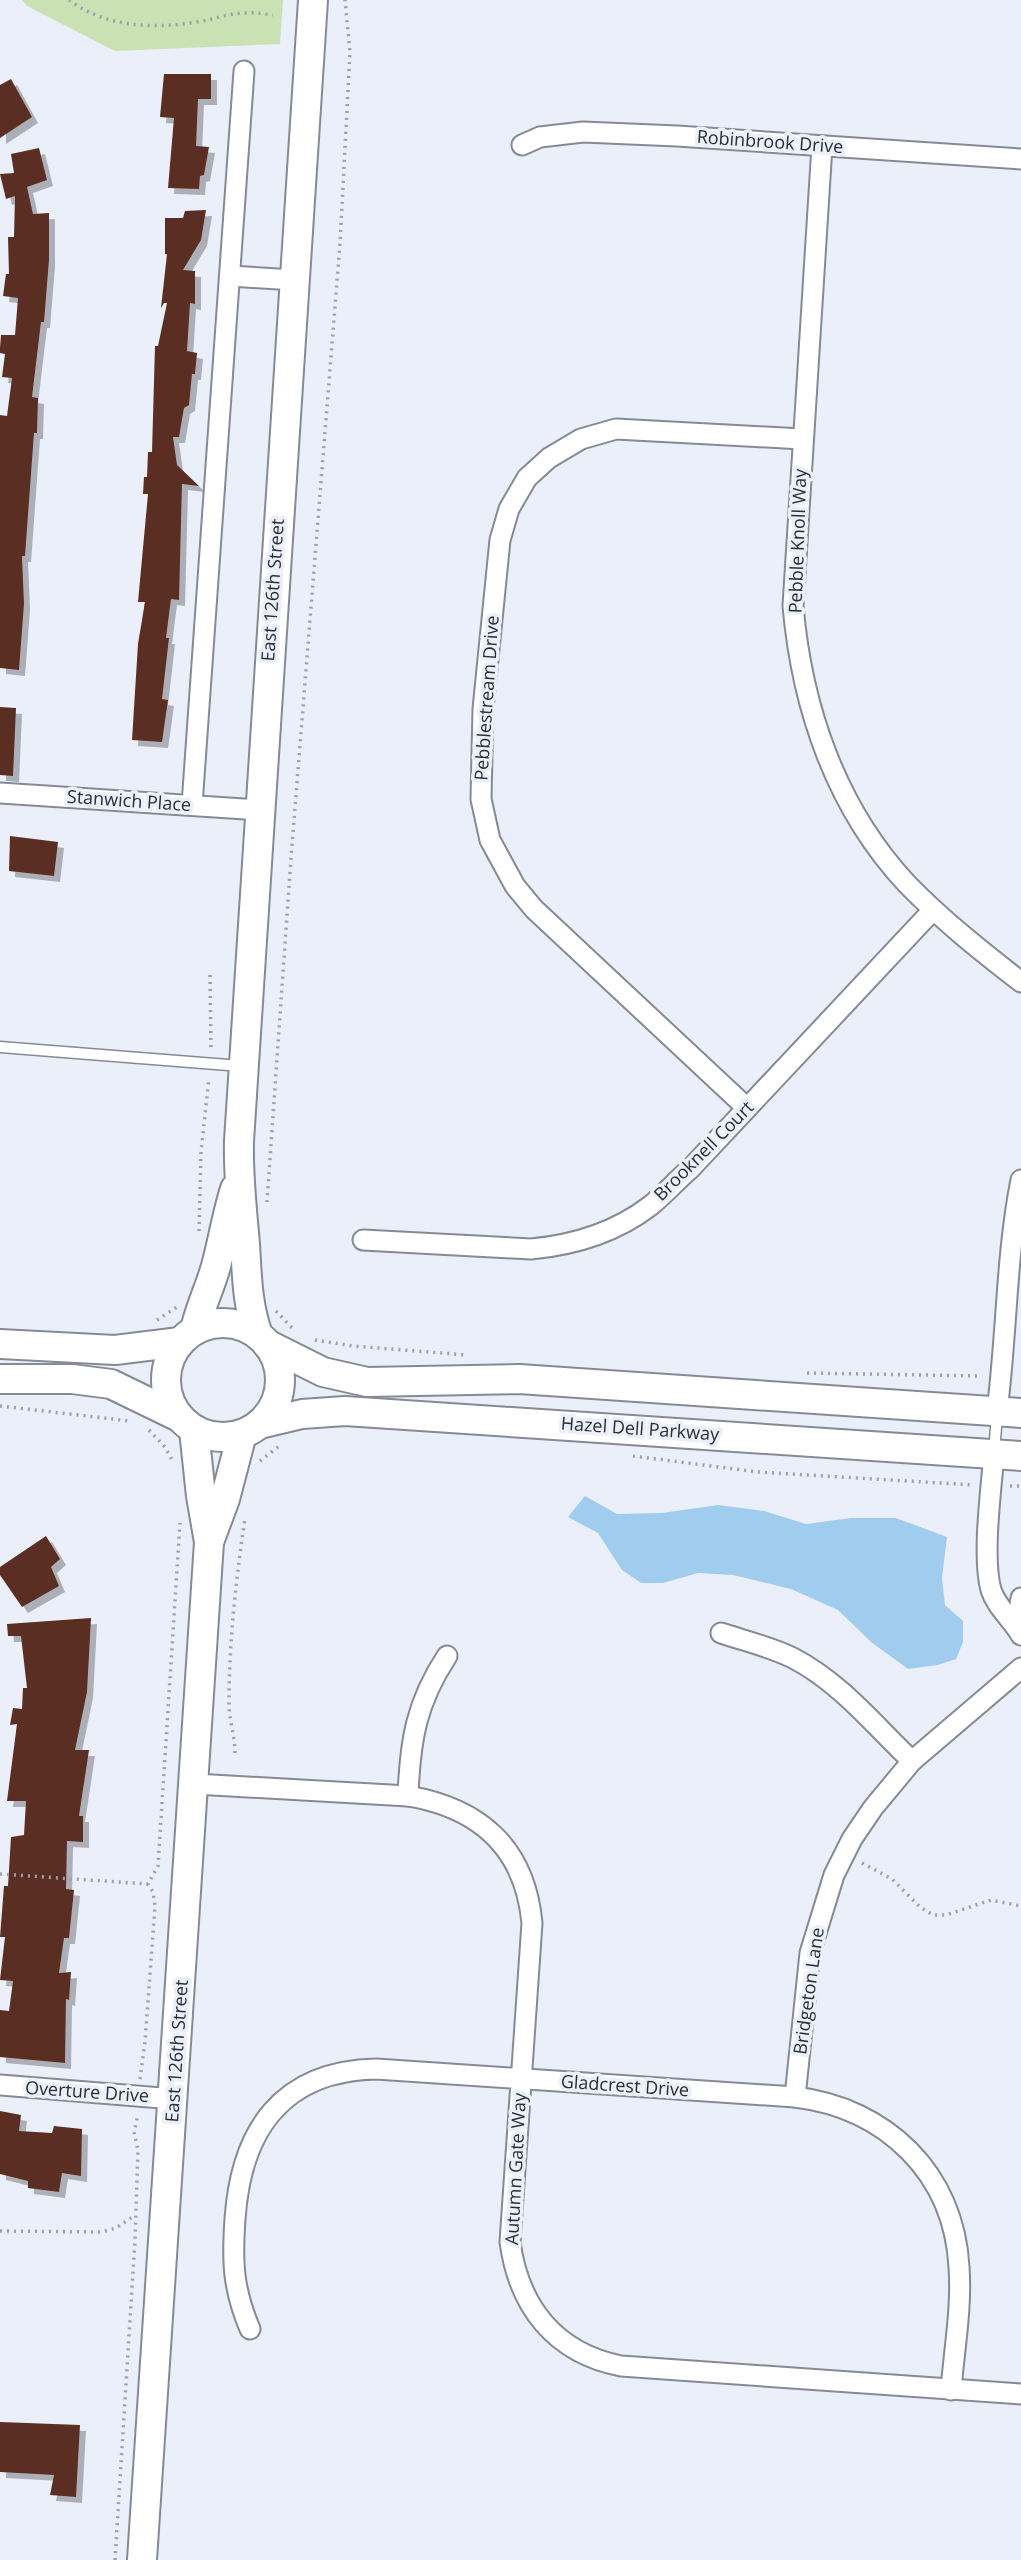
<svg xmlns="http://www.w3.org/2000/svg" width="1021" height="2560" font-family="'Open Sans',sans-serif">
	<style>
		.green { fill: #c9e1b3 }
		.water { fill: #a0cdee }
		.building { fill: #5a2f21; filter: url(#shadow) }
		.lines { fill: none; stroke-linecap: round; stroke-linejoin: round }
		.lane-casing { stroke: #868a94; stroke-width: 13 }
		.street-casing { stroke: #868a94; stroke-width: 23 }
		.secondary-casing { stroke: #868a94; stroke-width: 32 }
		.path { stroke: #9da0a8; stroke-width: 3.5; stroke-dasharray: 2 5; stroke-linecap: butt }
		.lane { stroke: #fff; stroke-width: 10 }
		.street { stroke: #fff; stroke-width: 19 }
		.secondary { stroke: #fff; stroke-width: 28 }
		.labels { text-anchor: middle; stroke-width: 7; stroke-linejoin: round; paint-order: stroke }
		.street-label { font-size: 18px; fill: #2b2d31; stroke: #ebeffa }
	</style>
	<defs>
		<filter id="shadow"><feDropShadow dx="6" dy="6" stdDeviation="0" flood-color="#0004"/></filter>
	</defs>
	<rect width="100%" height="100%" fill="#ebeffa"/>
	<path class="green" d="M22,0H283L280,44L115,51L27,6Z"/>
	<path class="water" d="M585,1496L617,1514L662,1513L718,1505L764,1511L806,1524L851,1518H896L947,1537L942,1578L945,1605L963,1621V1642L956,1659L938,1665L908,1669L871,1642L838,1610L791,1589L733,1575L698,1573L663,1583H641L622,1570L598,1533L568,1517Z"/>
	<g class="building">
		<path d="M164,74H211V99H198L196,146L209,147L204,175L200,176L199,189L168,188L174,118L160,117Z"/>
		<path d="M11,79L32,117L0,138V85Z"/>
		<path d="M39,148L47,180L27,187L33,214L49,213V260L44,322H41L32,397L38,398L37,433H34L25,556H22L24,604L19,670L0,668V415L7,416L12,378L2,377L5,354L0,353V348L1,335H15L18,298L3,296L6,274H9L8,237H14L15,196L6,199L0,174L14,173L11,154Z"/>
		<path d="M206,210L201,240L183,270L195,271V304L190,303L187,351L197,353L195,374H192L189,405L184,408L179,437H173L177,465L199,486L182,484L179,600L171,599L166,638H169L162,699L168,700L162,742L132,740L138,644L145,602H138L148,494H143L144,477H147L148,452H152L155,346H158L167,303H164L161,308L167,254H165V218H183L185,211Z"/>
		<path d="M0,707L16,708L13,776L0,775Z"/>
		<path d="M10,836L58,842L54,876L9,871Z"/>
		<path d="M46,1536L60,1559L51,1567L59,1586L22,1607L0,1575V1567Z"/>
		<path d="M91,1618L87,1692L75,1750H89L79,1816H83V1842L67,1841L66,1889L74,1890L69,1938H64L59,1973L71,1972L69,2000L66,1999L65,2063L0,2057V2010L9,2011L13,1981L0,1980L5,1937H0L4,1886H8L11,1837L24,1835L26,1801H7L17,1724L10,1725L13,1708L22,1709L23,1688H27L21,1636H8L7,1624Z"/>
		<path d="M0,2111L21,2115L19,2131L52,2133L54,2126L82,2129L81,2176L62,2173L59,2192L28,2188V2181L0,2174Z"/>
		<path d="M0,2422L80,2425L76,2497L50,2495L54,2475L0,2472Z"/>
	</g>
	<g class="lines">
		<g class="lane-casing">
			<g id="lane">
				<path d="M0,1047L241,1066"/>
				<path d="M994,1452L997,1415"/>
			</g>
		</g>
		<g class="street-casing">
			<g id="street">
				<path d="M522,145L540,137L583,132L677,136L1021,159"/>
				<path d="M822,146L793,606C802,708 836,808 907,884C942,920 981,951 1021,982"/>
				<path d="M230,276L294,280"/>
				<path d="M0,793L259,810"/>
				<path d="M192,805L244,71"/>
				<path d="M747,1108L534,909L515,886L490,840L481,799L483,709L500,540L509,509L527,478L549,458L581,439L616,429L802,439"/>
				<path d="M363,1240L531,1249C574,1245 616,1232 650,1206C664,1195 677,1180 691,1168L933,910"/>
				<path d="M997,1411C1007,1334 1006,1255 1021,1180"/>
				<path d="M994,1454C991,1490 982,1557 991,1590C997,1608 1012,1619 1021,1635"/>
				<path d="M1017,1627L1021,1598"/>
				<path d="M721,1633C745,1641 771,1647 793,1658C841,1683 874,1725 912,1761"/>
				<path d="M195,1784L408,1796C480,1808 525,1848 532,1923L510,2242C519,2307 555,2353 621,2366L1021,2394"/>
				<path d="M408,1796C410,1741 416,1703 447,1656"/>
				<path d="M0,2085L174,2099"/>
				<path d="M795,2097L810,1953L834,1875L852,1839L873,1808L912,1761L1021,1668"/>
				<path d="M250,2329C233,2289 232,2262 235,2219C241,2131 281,2071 376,2069L795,2097C886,2108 954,2173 959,2267C962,2308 954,2350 951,2390"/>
			</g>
		</g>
		<g class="secondary-casing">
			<g id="secondary">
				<circle cx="223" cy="1380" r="57"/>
				<path d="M195,1330C200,1307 210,1288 216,1266C223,1240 227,1214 235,1189"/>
				<path d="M258,1335C247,1304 247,1276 245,1244C242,1209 238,1176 239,1141L313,0"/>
				<path d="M0,1344L115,1350L180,1342"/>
				<path d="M267,1344L323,1372L367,1382L519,1379L1021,1413"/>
				<path d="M0,1379H72L111,1384L179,1417"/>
				<path d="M260,1424L302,1414L345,1411L1021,1456"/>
				<path d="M209,1542L225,1499L242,1434"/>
				<path d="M142,2560L209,1542L201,1496L194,1430"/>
			</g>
		</g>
		<g class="path">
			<path d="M69,0C108,29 157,29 203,21C217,18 232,13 246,13C255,12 264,14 273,15"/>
			<path d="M210,975L211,1050"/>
			<path d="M267,1202L291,858L340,244L350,52L345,0"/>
			<path d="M199,1231L201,1152L209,1078"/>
			<path d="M276,1311L295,1331"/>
			<path d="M157,1320L177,1307"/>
			<path d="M315,1340L353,1346L467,1355"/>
			<path d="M807,1373L981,1376"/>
			<path d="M0,1406L130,1421"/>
			<path d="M149,1430L165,1447L172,1460"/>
			<path d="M633,1456L758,1472L974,1485"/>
			<path d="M260,1461L282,1444"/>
			<path d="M1010,1486H1021"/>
			<path d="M235,1753C235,1736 229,1720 229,1704C229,1641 236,1580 245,1518"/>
			<path d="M862,1863L892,1879L920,1907L933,1915H946L991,1900L1021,1906"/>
			<path d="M0,1874L148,1884"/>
			<path d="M140,2079L145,2042L155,1906L153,1892L148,1884L158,1866L180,1523"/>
			<path d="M0,2231L101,2232L116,2228L134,2216"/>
			<path d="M115,2560L135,2240L138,2150L134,2132L138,2115"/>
		</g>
		<use href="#lane" class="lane"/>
		<use href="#street" class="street"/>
		<use href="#secondary" class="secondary"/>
	</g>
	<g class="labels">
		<g class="street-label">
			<text transform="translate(770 142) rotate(4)" y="6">Robinbrook Drive</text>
			<text transform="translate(798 541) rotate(-88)" y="6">Pebble Knoll Way</text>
			<text transform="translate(273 590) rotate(-86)" y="6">East 126th Street</text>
			<text transform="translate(487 698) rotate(-86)" y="6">Pebblestream Drive</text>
			<text transform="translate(129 801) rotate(4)" y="6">Stanwich Place</text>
			<text transform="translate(704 1151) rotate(-45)" y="6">Brooknell Court</text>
			<text transform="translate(640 1429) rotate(4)" y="6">Hazel Dell Parkway</text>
			<text transform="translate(809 1991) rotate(-82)" y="6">Bridgeton Lane</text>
			<text transform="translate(177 2051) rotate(-86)" y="6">East 126th Street</text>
			<text transform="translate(625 2086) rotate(4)" y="6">Gladcrest Drive</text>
			<text transform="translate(87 2092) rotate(4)" y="6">Overture Drive</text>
			<text transform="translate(516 2169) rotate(-87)" y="6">Autumn Gate Way</text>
		</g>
	</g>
</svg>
